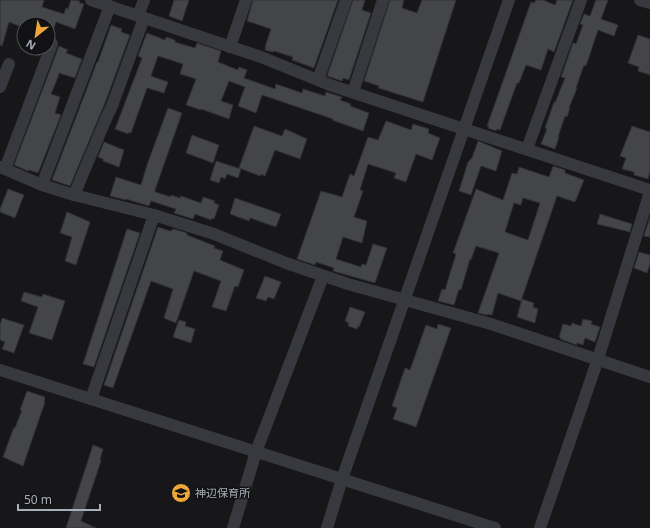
<svg xmlns="http://www.w3.org/2000/svg" width="650" height="528" font-family="'Noto Sans','Noto Sans JP',sans-serif">
	<style>
		.building { fill: #434549; stroke: #313135; fill-rule: evenodd }
		.lines { fill: none; stroke-linecap: round; stroke-linejoin: round }
		.minor { stroke: #38393e; stroke-width: 12 }
		.labels { text-anchor: middle; stroke-width: 3; stroke-linejoin: round; paint-order: stroke }
		.poi-label { font-size: 11px; fill: #a9afb8; stroke: #121214; text-anchor: start }
	</style>
	<rect width="100%" height="100%" fill="#171719"/>
	<g class="building">
		<path d="M0,0H44L42,7L64,14L66,8L68,9L71,0L80,1L79,3L84,4L75,29L56,22L51,37L48,38V24H24V28L9,22L2,46L0,45Z"/>
		<path d="M174,0H189L182,21L169,16Z"/>
		<path d="M253,0H338L314,68L292,60L293,57L274,51L273,52L265,50L266,47H265L271,29L247,21Z"/>
		<path d="M353,0H365L362,10L371,13L349,80L343,78L342,81L327,76Z"/>
		<path d="M390,0H404L402,8L417,13L422,0H456L423,102L378,88L379,86L364,81Z"/>
		<path d="M536,0H543L555,5L557,0H573L554,52L548,49L541,70L526,65L519,83H517L500,130L497,129L496,131L488,128L489,126H487L531,2L534,3Z"/>
		<path d="M596,0H608L601,19L618,25L614,36L598,30L586,66L584,65L576,88H577L569,108H570L567,117L565,116L558,137H559L555,149L541,144L547,129L545,128L554,102L555,103L565,78L561,77L573,43L576,44L583,25L580,24L584,14L590,16Z"/>
		<path d="M111,25L122,29L121,32L130,35L105,103L70,186L52,180L97,62H98Z"/>
		<path d="M147,33L165,40L166,37L175,40V42L195,48L197,43L221,51L218,62L238,70L239,67L247,70L244,78L275,89L276,84L302,93L303,89L325,96L326,92L342,97L340,100L351,104L350,106L369,113L363,131L332,120L333,119L262,95L256,113L238,106L245,87L229,81L221,101L233,105L229,119L201,109V110L186,105L196,79L180,74L183,64L158,56L151,76L168,82L164,93L147,88L131,133L129,132L128,134L115,129L142,58L138,56Z"/>
		<path d="M638,35L650,39V75L638,71L639,67L628,63Z"/>
		<path d="M59,46L68,50L66,53L82,59L75,78L59,73L58,77L51,94L60,97L55,113L61,115L38,173L29,170L28,171L14,165Z"/>
		<path d="M20,48H42L39,56Z"/>
		<path d="M168,108L182,113L155,190V192L171,197V195L180,198L181,196L201,203L203,197L215,201L214,203L219,205L214,219L212,218L211,220L195,214L193,219L174,213L176,209L151,201L149,206L126,199V200L110,196L116,177L141,185L147,165Z"/>
		<path d="M386,121L411,130L413,124L429,129L428,133L440,138L432,160L416,154L406,182L394,178L396,173L368,164L360,190L363,191L354,217L367,221L362,243L343,237L336,259L361,267L362,264L366,265L373,244L387,248L375,283L333,271L334,268L316,262L315,265L297,259L321,191L342,197L350,174L354,176L368,137L378,140Z"/>
		<path d="M254,126L282,136L285,129L307,139L300,159L275,150L265,176L261,174L260,176L239,168Z"/>
		<path d="M632,126L650,132V171L648,179L634,175V172L622,169L626,158L620,156Z"/>
		<path d="M192,135L219,145L213,163L186,153Z"/>
		<path d="M478,141L502,151L496,171L481,166L471,195L459,191L468,162L472,158Z"/>
		<path d="M104,142L124,150L119,167L103,161V159L98,157Z"/>
		<path d="M216,161L241,169L238,178L227,174L225,179L221,177L219,183L210,180Z"/>
		<path d="M553,166L565,170V173L584,180L575,202L557,196L521,301L498,293L492,315L488,314L487,315L478,313L499,253L476,246L471,260L470,259L461,290L459,289L454,305L438,301L442,289L445,290L456,254L453,253L476,189L503,200L512,173L517,174L519,167L549,177ZM523,198L540,203L528,240L505,232L514,203L521,205Z"/>
		<path d="M8,189L24,195L15,218L0,212V209Z"/>
		<path d="M235,198L281,214L276,227L250,218L249,221L230,214Z"/>
		<path d="M67,212L90,222L76,265L65,261L72,237L60,233Z"/>
		<path d="M600,214L632,224L630,232L597,224Z"/>
		<path d="M650,217V237L644,236Z"/>
		<path d="M158,227L170,231L174,229L187,233V235L215,246L214,248L223,251L220,260L244,270L238,287L235,286L226,311L212,307L221,281L194,271L176,323L164,318L173,289L151,281L113,388L104,385Z"/>
		<path d="M127,229L140,233L94,367L83,364Z"/>
		<path d="M639,252L650,255V264L647,273L634,268Z"/>
		<path d="M265,276L281,282L274,299L268,297L266,301L256,298Z"/>
		<path d="M24,292L42,297L43,294L65,301L52,340L29,333L38,307L21,301Z"/>
		<path d="M522,299L534,303L533,307L538,309L535,323L517,317Z"/>
		<path d="M350,307L365,312L359,327L358,326L357,329L348,326L349,323L345,321Z"/>
		<path d="M2,318L24,325L14,353L2,349L5,342L0,340V325Z"/>
		<path d="M583,319L592,321L591,324L600,327L595,342L585,338L583,345L577,343V345L560,339L561,338L559,337L563,324L571,326L572,323L581,326Z"/>
		<path d="M179,320L186,322L185,326L195,329L191,343L173,337Z"/>
		<path d="M438,324L451,328L416,427L393,419L397,408L392,406L405,368L410,370L426,325L437,329Z"/>
		<path d="M27,391L45,397L44,402H45L23,466L3,457L14,427L15,428L22,410H20Z"/>
		<path d="M93,445L103,449L100,460L101,461L81,521L96,528H66Z"/>
	</g>
	<g class="lines">
		<g class="minor">
			<path d="M91,0L261,57L330,85L650,190"/>
			<path d="M640,0L650,3"/>
			<path d="M138,16L144,0"/>
			<path d="M230,47L246,0"/>
			<path d="M318,80L346,0"/>
			<path d="M0,87L9,64"/>
			<path d="M353,92L383,0"/>
			<path d="M527,149L581,0"/>
			<path d="M0,167L42,185L74,195L154,215L214,234L286,263L348,284L491,324L650,377"/>
			<path d="M5,169L52,44"/>
			<path d="M42,185L110,6"/>
			<path d="M74,195L108,114L112,106L144,18"/>
			<path d="M0,370L495,528"/>
			<path d="M91,399L154,215"/>
			<path d="M233,528L256,452L323,276"/>
			<path d="M327,528L342,479L509,0"/>
			<path d="M540,528L598,359L650,192"/>
		</g>
	</g>
	<defs>
		<g id="school-disc" transform="scale(1)"><circle r="9.5" fill="#eea73a" stroke="#121214"/><path d="M0-5L7-2L0 1L-7-2ZM-4 1L0 2.5L4 1V4Q0 6-4 4Z" fill="#111"/></g>
	</defs>
	<g fill-rule="evenodd">
		<use href="#school-disc" x="181" y="493"/>
	</g>
	<g class="labels">
		<g class="poi-label">
			<text x="195" y="497">神辺保育所</text>
		</g>
	</g>
	<g transform="translate(36 36) rotate(210)"><circle r="19" fill="#121214" stroke="#4e5156"/>
	<path d="M0-3L7 15L0 10L-7 15Z" fill="#eea73a"/>
	<text y="-6" font-size="11" font-weight="bold" text-anchor="middle" fill="#a9afb8">N</text>
	</g>
	<path d="M18 504v6h82v-6" fill="none" stroke="#a9afb8" stroke-width="2"/>
	<text x="24" y="504" font-size="12" fill="#a9afb8" stroke="#121214" stroke-width="3" paint-order="stroke">50 m</text>
</svg>
